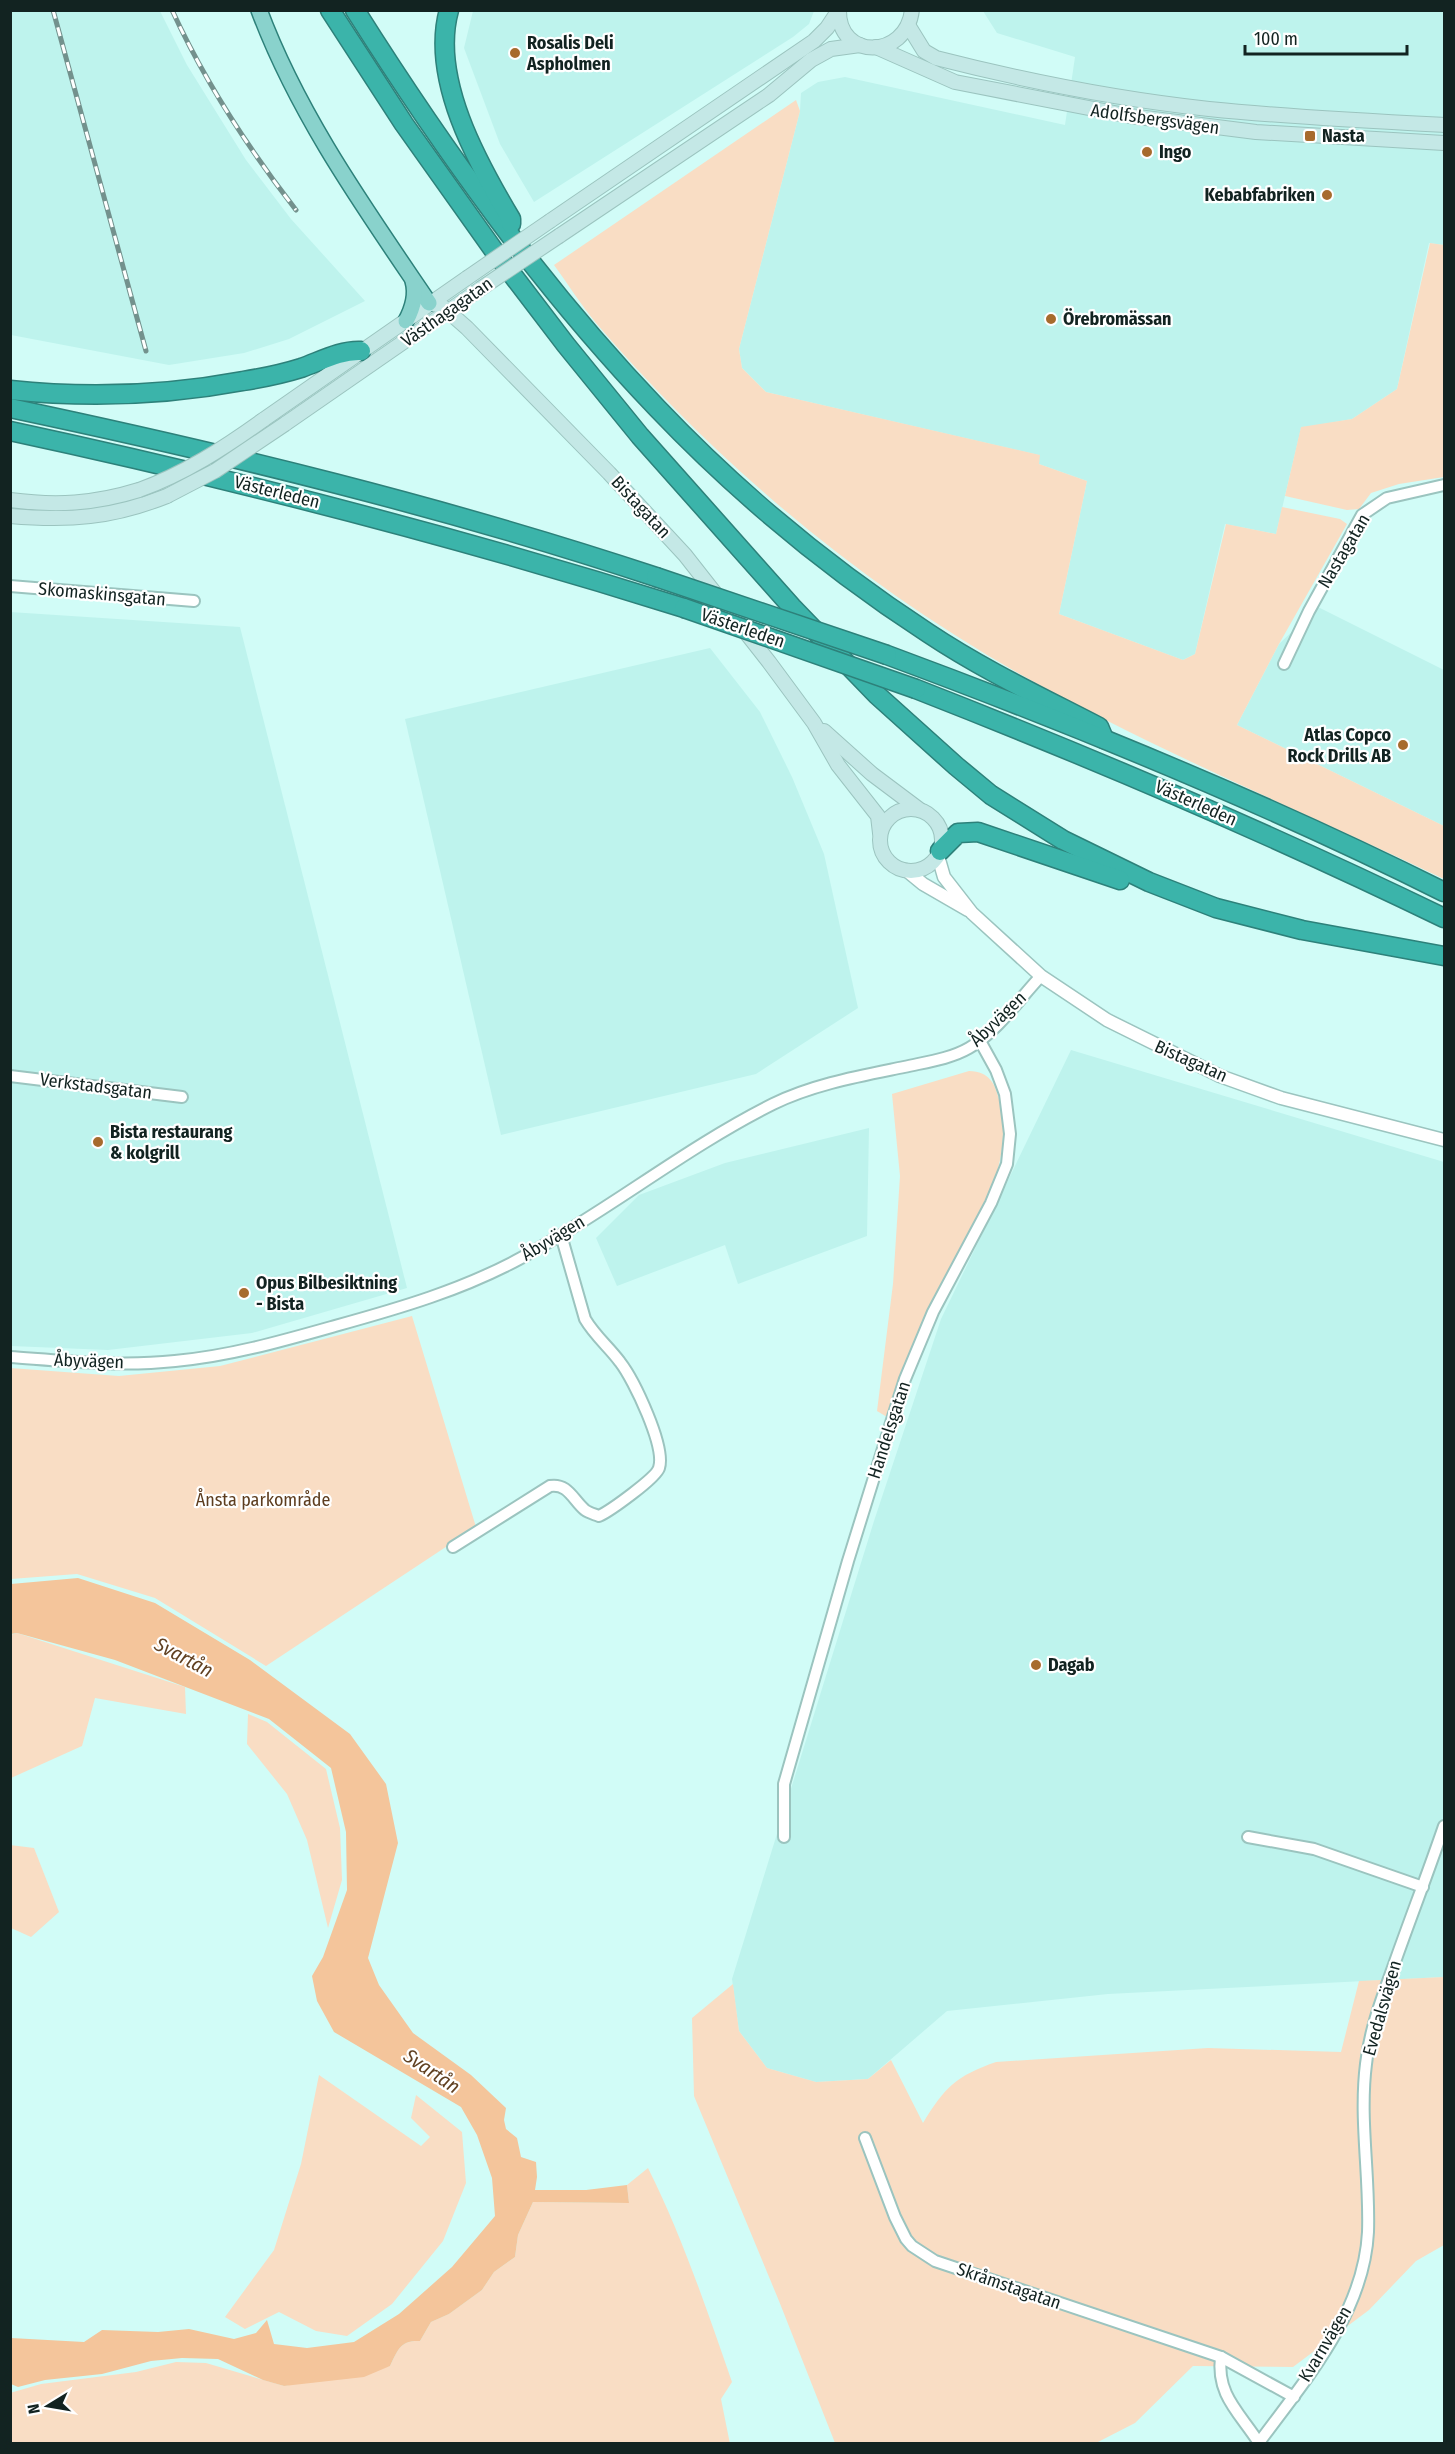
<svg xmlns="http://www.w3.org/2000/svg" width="1455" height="2454" font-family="'Fira Sans Condensed',sans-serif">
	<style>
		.built { fill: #bef3ed }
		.green { fill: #f9ddc4 }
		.water { fill: #f4c59b }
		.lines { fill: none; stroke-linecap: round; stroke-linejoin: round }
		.minor-casing { stroke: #9bc4bf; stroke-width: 14 }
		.tertiary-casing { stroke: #9bc4bf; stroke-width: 15 }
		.secondary-casing { stroke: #9bc4bf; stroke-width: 16 }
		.primary-casing { stroke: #2d817a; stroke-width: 18 }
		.motorway-casing { stroke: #2d817a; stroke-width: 21 }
		.minor { stroke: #fff; stroke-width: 10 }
		.tertiary { stroke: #fff; stroke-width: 12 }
		.secondary { stroke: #c4e8e6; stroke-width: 14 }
		.primary { stroke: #89d2cc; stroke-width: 15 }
		.motorway { stroke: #3bb4aa; stroke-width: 18 }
		.rail-casing { stroke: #73918d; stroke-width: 5 }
		.rail { stroke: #fff; stroke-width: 3; stroke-dasharray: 9; stroke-linecap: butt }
		.secondary-bridge-casing { stroke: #9bc4bf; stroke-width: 16; stroke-linecap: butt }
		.motorway-bridge-casing { stroke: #2d817a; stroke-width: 21; stroke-linecap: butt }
		.secondary-bridge { stroke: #c4e8e6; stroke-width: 14 }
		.motorway-bridge { stroke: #3bb4aa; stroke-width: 18 }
		.poi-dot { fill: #a76b2d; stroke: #fff; stroke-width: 2 }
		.labels { text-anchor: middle; stroke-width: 4.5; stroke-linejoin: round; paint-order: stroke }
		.poi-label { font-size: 18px; font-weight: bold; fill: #122321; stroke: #fff; text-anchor: start }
		.street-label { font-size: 18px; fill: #122321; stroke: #fff }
		.park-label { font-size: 18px; fill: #5d3d1f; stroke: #fff }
		.water-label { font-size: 20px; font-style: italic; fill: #614122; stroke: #fff }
	</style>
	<rect width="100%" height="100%" fill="#d1fcf7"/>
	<g class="built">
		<path d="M11,10L160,11L187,65L246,160L291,219L365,301L289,339L244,353L169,365L11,335Z"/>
		<path d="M473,11V10L814,11L809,24L793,37L534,202L500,144L464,48Z"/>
		<path d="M983,11H1444V245L1429,243L1397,389L1352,419L1301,428L1276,534L1225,524L1195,654L1183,660L1059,614L1087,481L1039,464V455L766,392L742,368L739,349L800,111L801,93L818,82L845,77L1065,125L1075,57L997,33Z"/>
		<path d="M1318,607L1444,670V826L1237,725L1279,644Z"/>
		<path d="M10,612L240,627L407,1288L252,1333L108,1350L11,1346Z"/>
		<path d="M710,648L760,712L792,777L824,854L858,1008L756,1074L501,1135L405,719Z"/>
		<path d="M1071,1050L1444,1162V1977L1108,1994L947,2011L868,2079L816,2082L767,2068L739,2031L732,1979L874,1521L941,1319Z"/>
		<path d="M869,1128L867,1236L738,1284L725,1245L617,1286L596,1238L639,1195L725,1163Z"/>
	</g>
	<g class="green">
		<path d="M796,100L800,111L739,349L742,368L766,392L1040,455L1039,464L1087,481L1059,614L1183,660L1195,654L1226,524L1276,534L1282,507L1340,519L1347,524L1279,644L1237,725L1444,826V879C1302,811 1156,751 1018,673C858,582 716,463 596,323C581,305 568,284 554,265Z"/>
		<path d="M1430,243L1444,245V477L1399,484L1371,493L1359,509L1347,510L1285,496L1301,427L1352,419L1397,389Z"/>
		<path d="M969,1071C990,1072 995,1083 1000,1103C1017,1181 959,1242 929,1310C913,1345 901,1381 887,1417L877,1411L893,1284L900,1176L892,1094Z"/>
		<path d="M412,1316L476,1527L266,1666L155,1598L77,1574L11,1579L10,1368L119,1376L220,1366Z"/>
		<path d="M17,1633L185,1687L186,1714L95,1698L82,1746L11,1778L10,1635Z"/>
		<path d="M248,1714L267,1722L326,1769L340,1828L342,1880L328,1928L307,1840L287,1794L247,1744Z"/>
		<path d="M10,1845L34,1848L59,1912L31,1937L11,1928Z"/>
		<path d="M1444,1977V2245L1416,2261L1369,2310L1293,2367L1193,2366L1135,2423L1096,2443H835L779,2301L694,2096L692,2018L733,1984L739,2031L767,2068L816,2082L868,2079L891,2060L923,2123C945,2087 956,2076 996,2062L1208,2048L1341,2052L1359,1981Z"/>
		<path d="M319,2075L421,2146L430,2137L411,2118L416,2095L462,2132L466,2183L443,2241L392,2304L347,2336L316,2331L279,2312L245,2329L225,2317L274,2250L301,2164Z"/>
		<path d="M648,2168C682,2236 707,2310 732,2382L721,2399L730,2444L11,2443L10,2393L41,2384L136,2372L176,2362L206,2363L284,2386L390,2366C398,2350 400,2340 420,2341L431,2322L449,2314L482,2290L494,2272L515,2257L518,2235L533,2202L629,2203L627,2185Z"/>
	</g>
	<path class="water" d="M78,1578L155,1603L250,1660L350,1734L386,1784L398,1843L368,1958L379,1985L413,2033L471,2075L506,2108L504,2120L506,2129L517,2138L521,2157L536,2162L537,2177L535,2190H586L627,2185L629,2203L533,2202L518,2235L515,2257L494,2272L482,2290L449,2314L431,2322L420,2341C400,2340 398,2350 390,2366L364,2377L284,2386L263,2380L218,2359L182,2358L151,2361L102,2374L45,2380L18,2387L11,2384V2338L84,2342L102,2330L158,2332L189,2329L234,2339L256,2333L267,2320L274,2344L307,2348L354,2342L399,2314L452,2267L495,2216L492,2178L477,2135L461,2107L334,2032L317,2001L312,1976L323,1957L347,1890L346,1832L331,1768L269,1719L115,1660L17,1633L11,1634V1584Z"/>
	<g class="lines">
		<g class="minor-casing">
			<g id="minor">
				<path d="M10,586L194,601"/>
				<path d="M1284,664L1309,611L1362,515L1387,498L1444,485"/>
				<path d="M10,1076L182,1097"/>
				<path d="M10,1357C65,1361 120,1367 175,1361C230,1356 282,1341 335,1326C400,1308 462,1290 521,1258C608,1211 685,1148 773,1104C814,1084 860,1076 904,1067C926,1062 950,1059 969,1048C996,1033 1020,998 1041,976"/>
				<path d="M453,1547L550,1486C568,1483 573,1500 585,1510C589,1513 594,1514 599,1516C610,1511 656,1478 659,1468C666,1447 634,1380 620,1362C609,1347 595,1336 585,1319L561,1235"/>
				<path d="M784,1837V1784L848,1561L890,1426L905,1379L933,1312L991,1203L1007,1164L1010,1134L1005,1094L996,1070L980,1041"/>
				<path d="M1248,1837L1314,1849L1423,1887"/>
				<path d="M865,2138L895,2217L906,2239L912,2246L935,2261L1221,2357L1294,2397"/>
				<path d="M1221,2357C1216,2395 1240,2413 1259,2443"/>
				<path d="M1258,2444C1304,2381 1364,2314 1368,2232C1370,2176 1359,2119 1366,2064C1370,2027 1384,1993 1396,1959C1412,1914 1429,1870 1444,1826"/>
			</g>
		</g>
		<g class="tertiary-casing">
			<g id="tertiary">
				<path d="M938,856L944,877L972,913L1041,976L1107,1020L1220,1076L1281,1098L1444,1140"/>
				<path d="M906,870L923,884L968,910"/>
			</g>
		</g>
		<g class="secondary-casing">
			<g id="secondary">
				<path d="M839,10C838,60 906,60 912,10"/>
				<path d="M908,25L924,51L936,58C1026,81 1117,99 1209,109C1287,117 1366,121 1444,125"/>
				<path d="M876,47L955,82L1130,116L1256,132L1444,143"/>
				<path d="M550,221L814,41L827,28L839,10"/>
				<path d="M559,236L769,95L811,60L831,49L860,45"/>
				<path d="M429,303L442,306L467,328L609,473L685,555L769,662L814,723L838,765L878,816L880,833"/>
				<path d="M263,420L467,278"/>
				<path d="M285,424L480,289"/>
				<path d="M10,500C56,506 94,504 139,490"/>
				<path d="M10,516C69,521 112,518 167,496"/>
				<path d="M824,731L872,774L920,810"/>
				<circle cx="911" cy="840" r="31"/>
			</g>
		</g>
		<g class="primary-casing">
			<g id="primary">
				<path d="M259,10C299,117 366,210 429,303"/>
				<path d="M406,321C413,308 417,295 413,281"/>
			</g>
		</g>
		<g class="motorway-casing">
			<g id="motorway">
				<path d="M330,10L404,124L495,252L566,345L640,436L792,607L877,695L956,766L991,795L1063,840L1149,882L1216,908L1302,930L1444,956"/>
				<path d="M355,10C444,151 542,288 657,408C738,493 830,569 928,633C982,669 1041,697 1099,727L1104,739"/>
				<path d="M449,10C430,78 477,162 511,219V224"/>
				<path d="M10,390C86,398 168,395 243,381C262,378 282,374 301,368C321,361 340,350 361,351"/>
				<path d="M10,408C228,454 445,507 656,577"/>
				<path d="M10,431C238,480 462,538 684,608"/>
				<path d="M887,655C1076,725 1264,802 1444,892"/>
				<path d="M916,689C1095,759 1271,834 1444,918"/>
				<path d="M940,851L958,833L978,832L1120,880"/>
			</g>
		</g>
		<use href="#minor" class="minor"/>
		<use href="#tertiary" class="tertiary"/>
		<use href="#secondary" class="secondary"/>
		<use href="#primary" class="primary"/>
		<use href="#motorway" class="motorway"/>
		<g class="rail-casing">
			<g id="rail">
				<path d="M53,10L146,351"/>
				<path d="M172,10C205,82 248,148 296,210"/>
			</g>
		</g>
		<use href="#rail" class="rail"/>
		<g class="secondary-bridge-casing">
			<g id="secondary-bridge">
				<path d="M467,278L550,221"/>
				<path d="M480,289L559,236"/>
				<path d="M139,490C184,474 224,448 263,420"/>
				<path d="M167,496L215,471L285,424"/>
			</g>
		</g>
		<g class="motorway-bridge-casing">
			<g id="motorway-bridge">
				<path d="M656,577L887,655"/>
				<path d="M684,608L916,689"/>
			</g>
		</g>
		<use href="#secondary-bridge" class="secondary-bridge"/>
		<use href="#motorway-bridge" class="motorway-bridge"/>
	</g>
	<g class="poi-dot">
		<circle cx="515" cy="53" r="6"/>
		<rect x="1304" y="130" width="12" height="12" rx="3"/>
		<circle cx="1147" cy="152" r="6"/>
		<circle cx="1327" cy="195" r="6"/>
		<circle cx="1051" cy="319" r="6"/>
		<circle cx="1403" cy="745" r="6"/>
		<circle cx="98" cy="1142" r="6"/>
		<circle cx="244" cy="1293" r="6"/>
		<circle cx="1036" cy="1665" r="6"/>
	</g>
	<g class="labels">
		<g class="poi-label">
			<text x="527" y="49">Rosalis Deli<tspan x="527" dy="21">Aspholmen</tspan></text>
			<text x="1322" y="142">Nasta</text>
			<text x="1159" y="158">Ingo</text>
			<text x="1315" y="201" text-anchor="end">Kebabfabriken</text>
			<text x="1063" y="325">Örebromässan</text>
			<text x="1391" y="741" text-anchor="end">Atlas Copco<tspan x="1391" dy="21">Rock Drills AB</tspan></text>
			<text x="110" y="1138">Bista restaurang<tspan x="110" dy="21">&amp; kolgrill</tspan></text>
			<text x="256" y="1289">Opus Bilbesiktning<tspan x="256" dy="21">- Bista</tspan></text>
			<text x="1048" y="1671">Dagab</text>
		</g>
		<g class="street-label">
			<text transform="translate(1155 119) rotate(8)" y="6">Adolfsbergsvägen</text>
			<text transform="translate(447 312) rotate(-35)" y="6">Västhagagatan</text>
			<text transform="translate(277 492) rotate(14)" y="6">Västerleden</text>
			<text transform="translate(641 507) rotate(47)" y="6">Bistagatan</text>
			<text transform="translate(1344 551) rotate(-59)" y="6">Nastagatan</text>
			<text transform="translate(102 594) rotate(5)" y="6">Skomaskinsgatan</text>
			<text transform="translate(743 628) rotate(19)" y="6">Västerleden</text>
			<text transform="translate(1196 803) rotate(24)" y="6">Västerleden</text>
			<text transform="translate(998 1019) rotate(-44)" y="6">Åbyvägen</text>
			<text transform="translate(1191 1061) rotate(24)" y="6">Bistagatan</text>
			<text transform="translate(96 1086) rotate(7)" y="6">Verkstadsgatan</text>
			<text transform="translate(553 1238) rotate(-31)" y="6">Åbyvägen</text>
			<text transform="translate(89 1361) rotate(2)" y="6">Åbyvägen</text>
			<text transform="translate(889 1430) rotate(-72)" y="6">Handelsgatan</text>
			<text transform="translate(1382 2008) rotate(-74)" y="6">Evedalsvägen</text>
			<text transform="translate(1009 2286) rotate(19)" y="6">Skråmstagatan</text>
			<text transform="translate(1325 2344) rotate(-59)" y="6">Kvarnvägen</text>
		</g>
		<g class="park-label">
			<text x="263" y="1506">Ånsta parkområde</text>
		</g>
		<g class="water-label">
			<text transform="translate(184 1657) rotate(28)" y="7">Svartån</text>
			<text transform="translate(432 2071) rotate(34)" y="7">Svartån</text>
		</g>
	</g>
	<rect width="1455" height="2454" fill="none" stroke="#122321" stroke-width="24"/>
	<g transform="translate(48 2406) rotate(259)" stroke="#ffffff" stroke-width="4.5" paint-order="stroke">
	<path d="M0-4.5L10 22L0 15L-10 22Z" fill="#122321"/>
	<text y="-9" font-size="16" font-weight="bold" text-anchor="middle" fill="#122321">N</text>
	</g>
	<path d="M1245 45v9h162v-9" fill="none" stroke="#122321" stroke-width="3"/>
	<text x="1254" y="45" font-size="18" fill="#122321" stroke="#ffffff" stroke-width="4.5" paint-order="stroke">100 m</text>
</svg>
